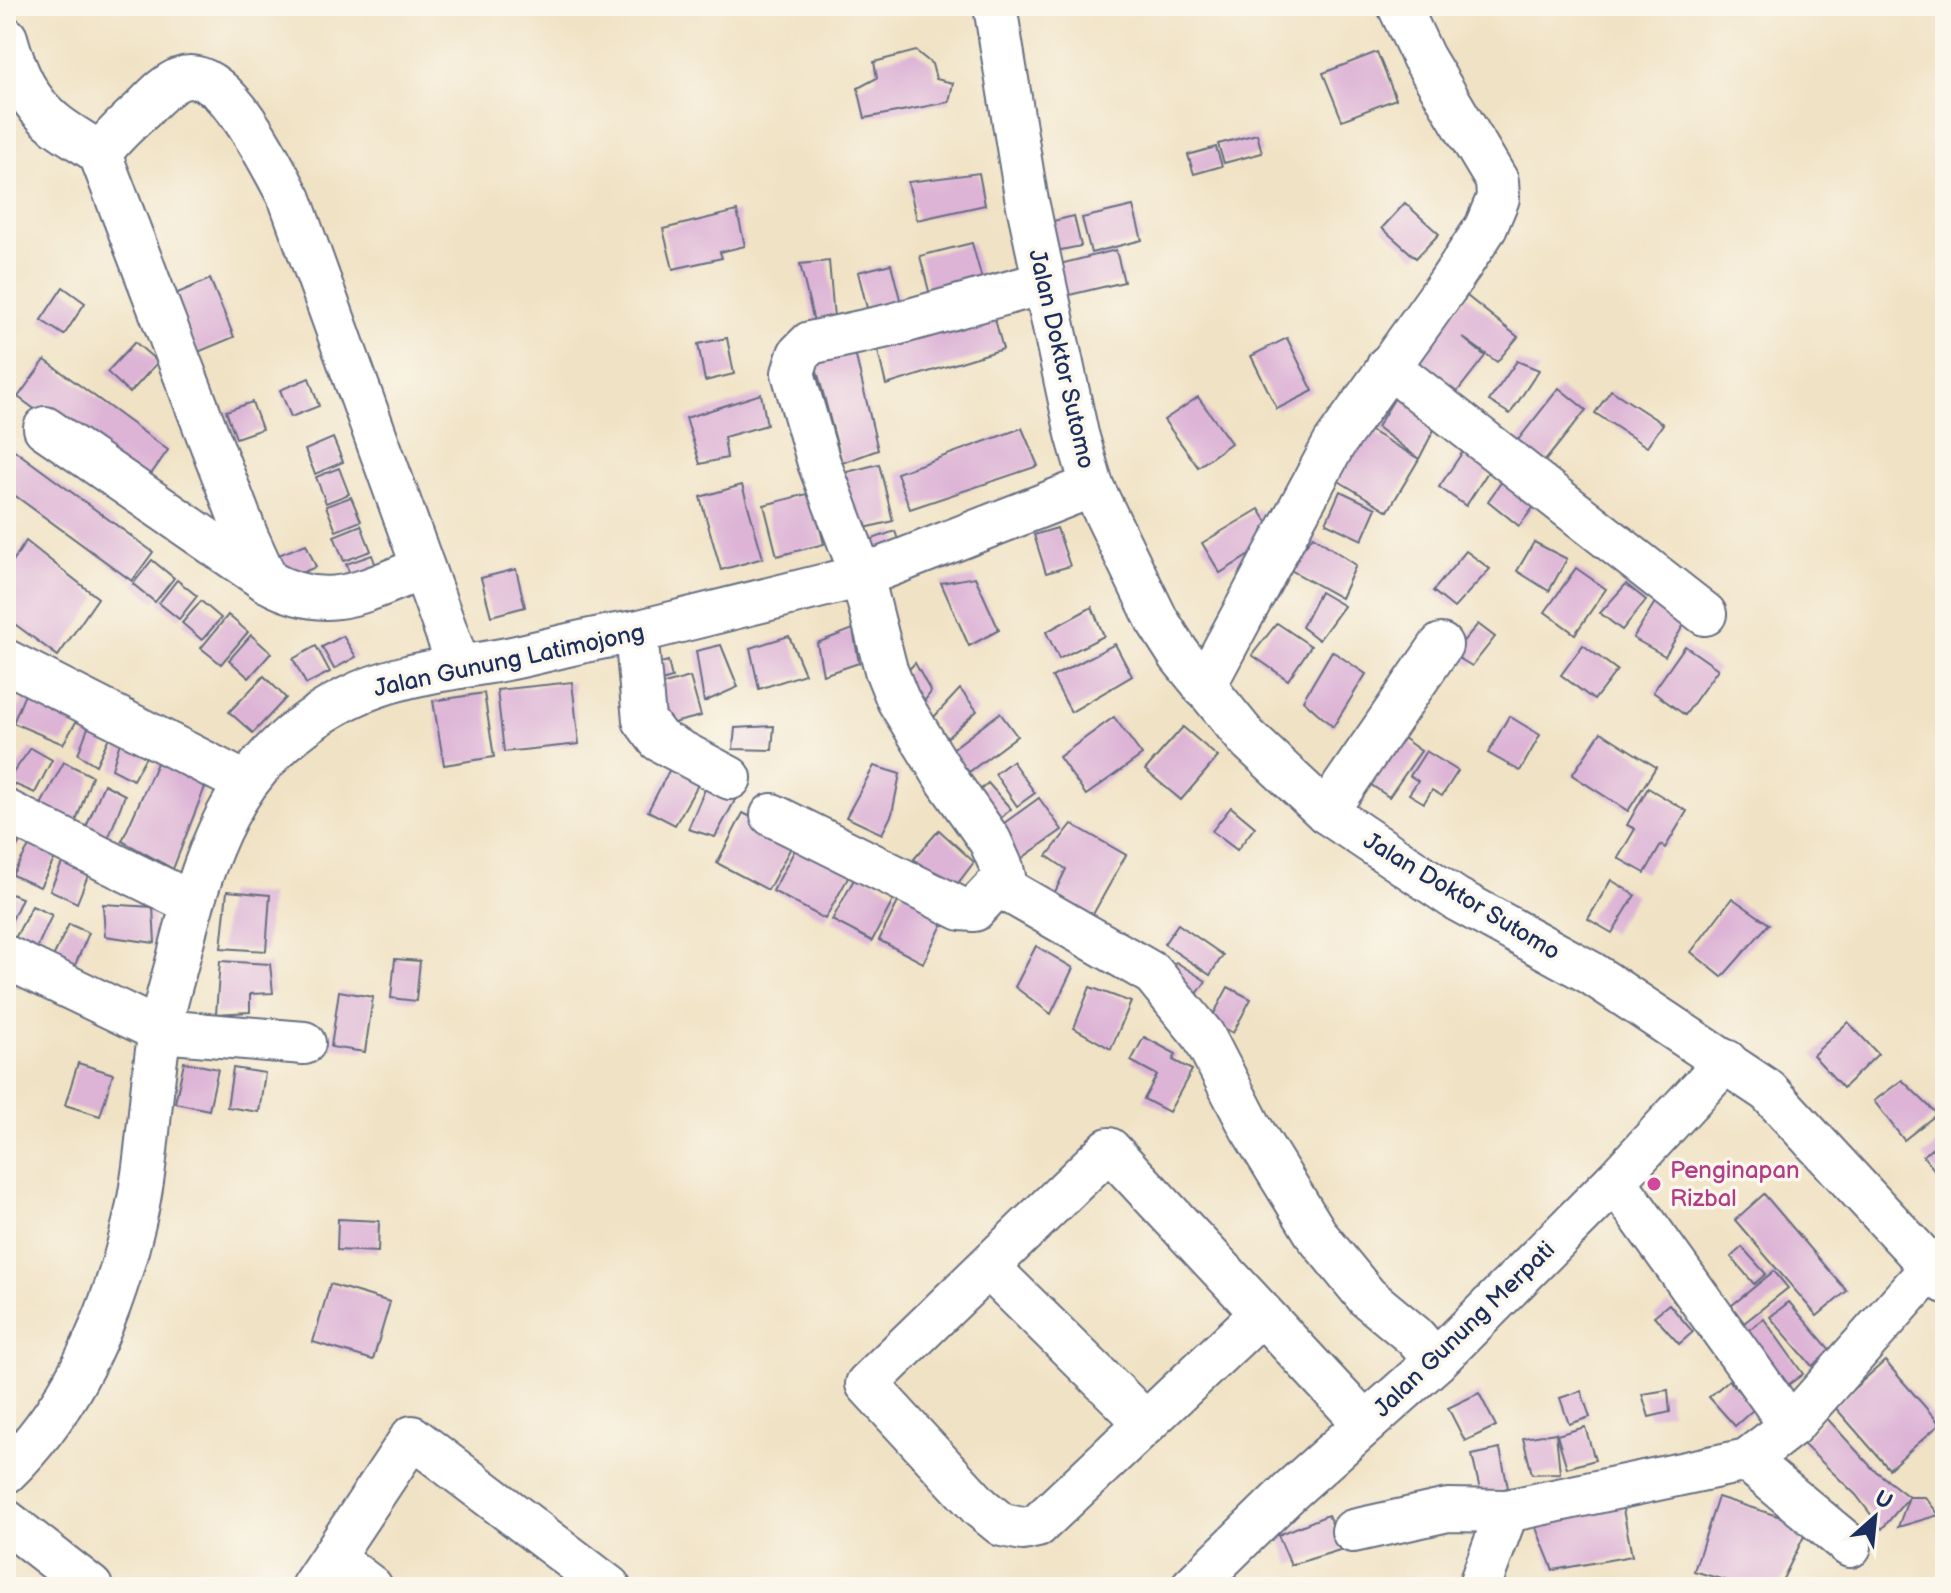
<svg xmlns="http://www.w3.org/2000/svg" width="1951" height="1593" font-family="'Balsamiq Sans',sans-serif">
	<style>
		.building { fill: #ddb4d6 }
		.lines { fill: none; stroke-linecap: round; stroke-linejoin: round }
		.minor-casing { stroke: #666e82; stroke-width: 46 }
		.minor { stroke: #fff; stroke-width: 42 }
		.hotel-dot { fill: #d1479c; stroke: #fbf7ec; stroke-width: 3 }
		.labels { text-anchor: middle; stroke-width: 7; stroke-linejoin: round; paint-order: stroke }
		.street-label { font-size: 24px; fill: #1b2f5e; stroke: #fbf7ec }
		.hotel-label { font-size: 24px; fill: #b23c85; stroke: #fbf7ec; text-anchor: start }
	</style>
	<rect width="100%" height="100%" fill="#fbf7ec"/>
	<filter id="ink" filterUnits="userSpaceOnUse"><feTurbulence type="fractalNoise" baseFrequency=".0125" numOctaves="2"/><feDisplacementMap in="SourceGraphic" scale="16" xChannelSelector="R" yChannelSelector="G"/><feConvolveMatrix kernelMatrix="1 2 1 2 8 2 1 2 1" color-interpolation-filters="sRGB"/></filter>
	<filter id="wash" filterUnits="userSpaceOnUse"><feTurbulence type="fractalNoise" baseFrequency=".006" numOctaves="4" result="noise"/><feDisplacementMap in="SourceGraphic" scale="32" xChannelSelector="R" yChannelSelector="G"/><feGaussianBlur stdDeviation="1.8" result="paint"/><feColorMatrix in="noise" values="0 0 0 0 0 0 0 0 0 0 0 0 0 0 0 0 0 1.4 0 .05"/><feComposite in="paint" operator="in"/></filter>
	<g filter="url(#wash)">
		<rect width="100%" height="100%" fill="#f0e2c4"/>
		<g id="blocks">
			<g class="building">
				<path d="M916,51L932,64L936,79L953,83L949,102L865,118L858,88L877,78L874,62Z"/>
				<path d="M1377,52L1396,99L1342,120L1323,73Z"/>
				<path d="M1257,134L1262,153L1224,163L1218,144Z"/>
				<path d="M1216,147L1222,166L1194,174L1188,155Z"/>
				<path d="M979,173L985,205L917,220L908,182Z"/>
				<path d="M1405,203L1439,234L1416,258L1382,228Z"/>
				<path d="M1133,206L1142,240L1091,253L1082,218Z"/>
				<path d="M737,211L745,246L720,252L722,258L673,269L663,229Z"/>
				<path d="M1074,216L1081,246L1051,252L1045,223Z"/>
				<path d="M972,243L985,290L932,303L920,256Z"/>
				<path d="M1116,250L1124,282L1065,296L1056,265Z"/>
				<path d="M829,261L834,318L815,326L800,264Z"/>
				<path d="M891,264L901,303L868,312L858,272Z"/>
				<path d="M210,279L234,337L198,352L173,295Z"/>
				<path d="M63,287L85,303L64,335L41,320Z"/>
				<path d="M1467,296L1518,337L1497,362L1462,337L1485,356L1453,397L1410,364Z"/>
				<path d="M992,308L1003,349L886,385L877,347Z"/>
				<path d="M727,338L734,374L705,381L698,344Z"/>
				<path d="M1287,338L1313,391L1277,409L1251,356Z"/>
				<path d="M135,342L158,362L130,393L107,372Z"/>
				<path d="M853,344L878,450L842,463L813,356Z"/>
				<path d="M45,360L168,450L142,487L18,397Z"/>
				<path d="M1517,361L1539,370L1510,414L1489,401Z"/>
				<path d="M309,378L319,406L291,417L280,390Z"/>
				<path d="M1559,388L1586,410L1541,466L1514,445Z"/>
				<path d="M1611,390L1663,424L1647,447L1595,413Z"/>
				<path d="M1399,391L1439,420L1419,459L1388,511L1337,480L1364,427L1419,459L1377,427Z"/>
				<path d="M761,394L767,425L724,437L727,458L700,464L686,418Z"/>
				<path d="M1198,397L1231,443L1198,467L1164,420Z"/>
				<path d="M252,402L262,429L236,438L226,411Z"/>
				<path d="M1022,428L1038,466L910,509L897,473Z"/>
				<path d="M333,438L343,462L315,474L305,450Z"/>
				<path d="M6,444L153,552L132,581L6,489Z"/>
				<path d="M1466,447L1493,464L1466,506L1439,487Z"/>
				<path d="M879,464L893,521L857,530L843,473Z"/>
				<path d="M339,468L349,494L326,503L316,477Z"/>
				<path d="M1505,477L1536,504L1519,526L1488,501Z"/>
				<path d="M742,485L763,558L721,570L700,497Z"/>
				<path d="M1340,491L1376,508L1362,540L1326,523Z"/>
				<path d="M811,493L824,544L777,556L764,505Z"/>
				<path d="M351,497L361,521L336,531L326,506Z"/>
				<path d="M1259,509L1277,538L1220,573L1202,543Z"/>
				<path d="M361,525L371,551L344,561L334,536Z"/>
				<path d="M1057,528L1070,566L1046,573L1034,535Z"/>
				<path d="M895,531L901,549L867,561L861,543Z"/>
				<path d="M1313,536L1356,565L1341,598L1287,568Z"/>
				<path d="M26,541L98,598L58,656L12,622L6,629V572Z"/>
				<path d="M1534,542L1567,559L1549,591L1517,571Z"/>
				<path d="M306,544L316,567L286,579L276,556Z"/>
				<path d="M1466,551L1490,569L1454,608L1433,591Z"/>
				<path d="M372,555L380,577L355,587L346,564Z"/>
				<path d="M152,560L174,578L155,602L133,584Z"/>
				<path d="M1576,568L1606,589L1575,634L1545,612Z"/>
				<path d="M516,569L525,607L491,616L481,578Z"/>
				<path d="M975,577L999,630L969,646L941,583Z"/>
				<path d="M177,580L197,596L179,619L159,603Z"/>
				<path d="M1626,584L1646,600L1622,630L1600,613Z"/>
				<path d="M1320,592L1344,606L1319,640L1302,627Z"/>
				<path d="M1660,594L1691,613L1665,656L1633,638Z"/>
				<path d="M201,601L221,618L202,640L182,623Z"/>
				<path d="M1092,607L1104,636L1059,659L1046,632Z"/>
				<path d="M228,615L248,632L221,664L201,648Z"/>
				<path d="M1277,623L1311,646L1288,680L1252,655Z"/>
				<path d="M1478,624L1495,637L1472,666L1452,654Z"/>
				<path d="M853,629L859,663L823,675L817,643Z"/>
				<path d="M251,635L271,653L249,678L229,660Z"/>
				<path d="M343,636L356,657L334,669L322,647Z"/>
				<path d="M789,636L805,674L759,689L750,648Z"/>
				<path d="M1115,644L1132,676L1071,712L1052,677Z"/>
				<path d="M721,645L738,687L704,702L696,651Z"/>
				<path d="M1583,645L1617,670L1594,700L1561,675Z"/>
				<path d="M316,646L330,672L306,684L293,659Z"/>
				<path d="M1685,646L1718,669L1685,715L1653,692Z"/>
				<path d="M1332,651L1366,674L1333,727L1303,700Z"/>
				<path d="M668,661L672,678L646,685L642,668Z"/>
				<path d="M915,663L931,692L917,711L899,680Z"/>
				<path d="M264,676L286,698L253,733L229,712Z"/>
				<path d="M690,677L701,716L661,726L650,688Z"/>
				<path d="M572,682L579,744L504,752L497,690Z"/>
				<path d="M960,689L977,711L947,738L932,719Z"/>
				<path d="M484,693L494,757L444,765L433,701Z"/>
				<path d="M25,694L79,717L63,744L13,723Z"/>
				<path d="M1000,713L1017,736L969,772L951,750Z"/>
				<path d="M1509,716L1540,735L1520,771L1488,753Z"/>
				<path d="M1114,717L1142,755L1086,795L1059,757Z"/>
				<path d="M89,725L111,733L96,765L78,754Z"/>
				<path d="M774,726L772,750L733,749L735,728Z"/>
				<path d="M1183,727L1218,757L1181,800L1145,770Z"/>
				<path d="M1601,732L1656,767L1628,811L1572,775Z"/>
				<path d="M1403,738L1421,751L1389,797L1370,784Z"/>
				<path d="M121,739L148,753L133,780L112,769Z"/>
				<path d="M31,748L52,760L35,793L7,781Z"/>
				<path d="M1426,751L1458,771L1442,796L1432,790L1424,803L1409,794L1418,781L1410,776Z"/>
				<path d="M161,754L208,779L173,869L122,841Z"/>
				<path d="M1012,761L1035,793L1017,806L995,774Z"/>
				<path d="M64,762L92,776L74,827L38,810Z"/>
				<path d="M672,765L699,783L675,825L648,811Z"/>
				<path d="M874,766L900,774L892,814L882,834L846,817Z"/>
				<path d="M708,782L740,791L715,837L688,829Z"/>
				<path d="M988,783L1011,809L991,827L968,801Z"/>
				<path d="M104,784L125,795L107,842L84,832Z"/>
				<path d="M1648,788L1687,811L1665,848L1661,845L1645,873L1618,858L1635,829L1627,825Z"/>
				<path d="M1039,798L1062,830L1015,863L993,831Z"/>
				<path d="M1231,807L1255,827L1237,850L1212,831Z"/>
				<path d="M743,813L795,840L768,890L717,863Z"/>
				<path d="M1072,824L1126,855L1091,918L1052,898L1066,869L1047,856Z"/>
				<path d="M939,830L974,862L952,891L914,859Z"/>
				<path d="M6,832L22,838L6,865Z"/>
				<path d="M800,840L853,869L825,919L773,891Z"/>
				<path d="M30,845L56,856L40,887L12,875Z"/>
				<path d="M63,861L89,873L77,903L50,890Z"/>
				<path d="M858,872L897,893L872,941L832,920Z"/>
				<path d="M1611,880L1635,895L1612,933L1588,919Z"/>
				<path d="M227,891L270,895L266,951L221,948Z"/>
				<path d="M6,892L22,898L6,933Z"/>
				<path d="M903,892L947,915L923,963L879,940Z"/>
				<path d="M1732,898L1769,924L1722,977L1691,952Z"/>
				<path d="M103,904L153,907L155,943L105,936Z"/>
				<path d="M32,906L52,915L35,952L13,942Z"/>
				<path d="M69,924L89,933L72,972L52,959Z"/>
				<path d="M1178,924L1223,955L1210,975L1164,944Z"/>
				<path d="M1036,946L1073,968L1051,1014L1015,987Z"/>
				<path d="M395,959L420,961L416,1001L391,998Z"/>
				<path d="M220,961L270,964L273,993L250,994V1012L216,1014Z"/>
				<path d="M1176,962L1206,981L1195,997L1165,978Z"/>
				<path d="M1090,987L1131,1002L1111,1049L1074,1028Z"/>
				<path d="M1228,987L1251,999L1233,1033L1210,1021Z"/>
				<path d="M339,991L373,997L365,1052L331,1047Z"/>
				<path d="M1848,1022L1878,1054L1843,1088L1813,1055Z"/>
				<path d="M1144,1037L1176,1054L1173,1060L1192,1070L1169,1112L1144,1099L1157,1075L1131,1061Z"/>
				<path d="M184,1062L218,1069L209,1110L175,1103Z"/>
				<path d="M78,1063L113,1074L100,1116L65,1105Z"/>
				<path d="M233,1068L265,1073L259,1112L227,1107Z"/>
				<path d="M1902,1080L1937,1114L1904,1140L1874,1101Z"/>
				<path d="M1945,1138V1183L1923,1156Z"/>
				<path d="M1764,1194L1847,1291L1817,1316L1735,1220Z"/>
				<path d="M338,1219L379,1221L378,1252L337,1250Z"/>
				<path d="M1742,1247L1766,1274L1754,1284L1731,1257Z"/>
				<path d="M1774,1271L1788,1288L1744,1323L1731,1306Z"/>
				<path d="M330,1284L390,1302L373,1360L313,1342Z"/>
				<path d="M1789,1302L1831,1351L1812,1366L1770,1317Z"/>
				<path d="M1669,1304L1693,1332L1679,1344L1654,1316Z"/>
				<path d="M1764,1319L1803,1374L1785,1387L1746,1332Z"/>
				<path d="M1885,1361L1940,1424L1889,1469L1834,1406Z"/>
				<path d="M1729,1380L1754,1409L1735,1426L1709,1397Z"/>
				<path d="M1668,1390L1670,1412L1649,1417L1642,1394Z"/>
				<path d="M1581,1391L1590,1417L1569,1424L1560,1398Z"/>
				<path d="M1479,1393L1496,1426L1465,1441L1448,1408Z"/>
				<path d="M1825,1416L1873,1469L1909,1497H1925L1939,1515L1898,1527L1909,1497L1882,1529L1856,1495L1802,1443Z"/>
				<path d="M1585,1427L1595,1460L1567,1468L1557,1435Z"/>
				<path d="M1556,1433L1560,1473L1532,1474L1523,1438Z"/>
				<path d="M1500,1449L1508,1488L1481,1494L1472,1455Z"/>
				<path d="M1620,1494L1632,1556L1553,1570L1532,1518Z"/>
				<path d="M1718,1497L1809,1526L1779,1587H1747L1694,1571Z"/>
				<path d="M1328,1515L1343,1549L1291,1565L1278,1535Z"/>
			</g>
		</g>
	</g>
	<g filter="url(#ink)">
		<use href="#blocks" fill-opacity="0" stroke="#666e82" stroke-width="2"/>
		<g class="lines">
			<g class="minor-casing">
				<g id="minor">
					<path d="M995,6L1026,196L1077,434L1092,486L1157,620L1180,656L1246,737L1326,812L1456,899L1591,973L1768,1091L1945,1282"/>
					<path d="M6,38C15,71 28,103 57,125C71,136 86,143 100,154"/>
					<path d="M1043,283L892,325L810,343L799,354L793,373L819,463L862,576L886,670L898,700L945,777L990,841L1002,868L1006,886L1012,893L1153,974L1203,1035L1251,1128L1318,1237L1367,1297L1414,1336L1436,1361"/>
					<path d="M1388,366L1705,614"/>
					<path d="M45,428L267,581C328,615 363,591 423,568"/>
					<path d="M267,581L247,537L100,154C112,137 126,124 142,110C153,99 165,85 180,79C225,62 273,169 290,199L459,667"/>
					<path d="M636,632L644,720L659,740L730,778"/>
					<path d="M6,661L245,783"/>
					<path d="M1204,687L1334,444L1449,283L1486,227L1498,198L1497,181L1423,57L1399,6"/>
					<path d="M6,811L192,903"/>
					<path d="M1326,812L1441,645"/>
					<path d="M772,815L961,909L974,910L1003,879"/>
					<path d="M6,957L160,1031L304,1043"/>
					<path d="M1615,1181L1791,1426"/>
					<path d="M988,1267L1146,1423"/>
					<path d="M1262,1313L1037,1526L1023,1529L1002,1525L980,1507L867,1384L1109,1149L1365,1424"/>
					<path d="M1747,1460L1850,1546"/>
					<path d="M6,1472C74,1406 112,1315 134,1223C149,1160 149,1095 160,1031C165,1002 175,973 182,943C210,834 242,752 348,698C399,672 457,669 512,658C554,649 594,637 636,632L862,576L1092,486"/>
					<path d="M6,1521L91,1587"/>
					<path d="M1353,1531L1448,1510L1507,1511"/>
					<path d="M333,1558L371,1587"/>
					<path d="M312,1587L412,1437L609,1587"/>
					<path d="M1192,1587L1289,1492L1436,1361L1615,1181L1726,1061"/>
					<path d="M1479,1587L1507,1511L1747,1460L1791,1426L1932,1267"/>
				</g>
			</g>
			<use href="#minor" class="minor"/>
		</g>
	</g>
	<circle class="hotel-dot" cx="1654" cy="1184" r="8"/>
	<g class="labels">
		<g class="street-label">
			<text transform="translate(1062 359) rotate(77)" y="8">Jalan Doktor Sutomo</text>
			<text transform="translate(509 660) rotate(-12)" y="8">Jalan Gunung Latimojong</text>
			<text transform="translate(1462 896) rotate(31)" y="8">Jalan Doktor Sutomo</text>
			<text transform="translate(1464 1329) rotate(-44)" y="8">Jalan Gunung Merpati</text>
		</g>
		<g class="hotel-label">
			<text x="1670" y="1178">Penginapan<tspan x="1670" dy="28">Rizbal</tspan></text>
		</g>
	</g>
	<rect width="1951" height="1593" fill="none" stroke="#fbf7ec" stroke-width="32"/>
	<g transform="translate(1875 1517) rotate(27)" stroke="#fbf7ec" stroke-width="6" paint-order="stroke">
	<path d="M0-6L14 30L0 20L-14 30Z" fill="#1b2f5e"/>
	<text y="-12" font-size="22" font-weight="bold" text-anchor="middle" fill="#1b2f5e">U</text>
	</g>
</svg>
